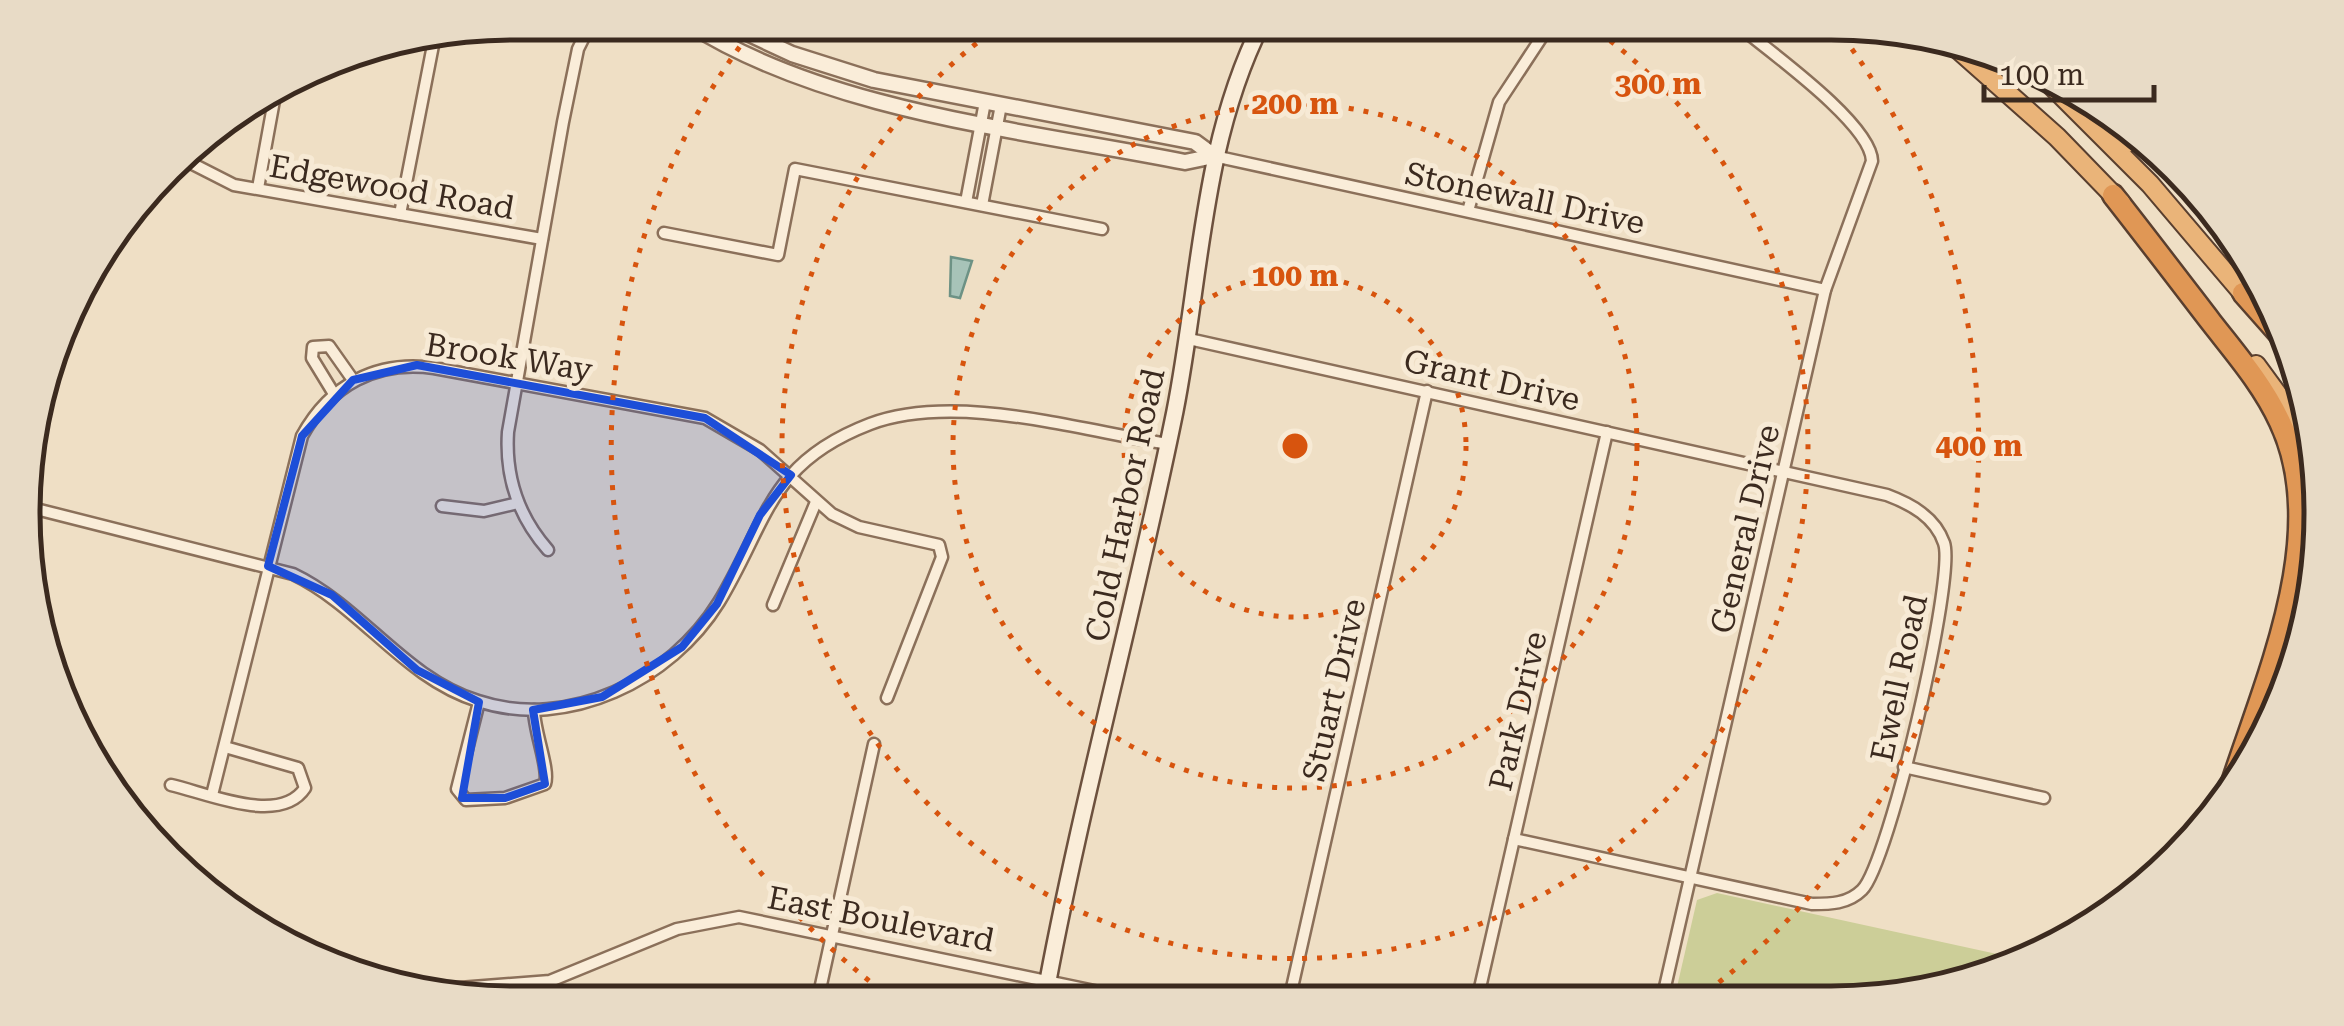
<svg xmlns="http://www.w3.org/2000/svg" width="2344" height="1026" font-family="'Roboto Serif',serif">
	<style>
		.green { fill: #ccce98 }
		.water { fill: #a7c3b8; stroke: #6d9285; stroke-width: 2.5 }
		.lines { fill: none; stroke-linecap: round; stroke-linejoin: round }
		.minor-casing { stroke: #8b705a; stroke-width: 15 }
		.tertiary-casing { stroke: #8b705a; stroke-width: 19 }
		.secondary-casing { stroke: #6d513e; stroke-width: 20 }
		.trunk-casing { stroke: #593f2f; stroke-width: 22 }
		.motorway-casing { stroke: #593f2f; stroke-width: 25 }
		.minor { stroke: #faedd9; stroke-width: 10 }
		.tertiary { stroke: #faedd9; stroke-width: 14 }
		.secondary { stroke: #faedd9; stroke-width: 15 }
		.trunk { stroke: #eab479; stroke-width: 18 }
		.motorway { stroke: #e09755; stroke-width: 20 }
		.marked { fill: #1d4ed8; fill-opacity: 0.2; stroke: #1d4ed8; stroke-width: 8; stroke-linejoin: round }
		.ring { fill: none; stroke: #d7540e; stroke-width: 5; stroke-dasharray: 5 10 }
		.labels { text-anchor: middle; stroke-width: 10; stroke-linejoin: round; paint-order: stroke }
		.street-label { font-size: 32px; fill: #3b2a1f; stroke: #f7ead5 }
		.rim { fill: none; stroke: #3b2a1f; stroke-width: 5 }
		.centre { fill: #d7540e; stroke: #f7ead5; stroke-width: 5 }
		.ring-label { font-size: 30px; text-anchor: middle; font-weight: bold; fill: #d7540e; stroke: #f7ead5; stroke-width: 10; stroke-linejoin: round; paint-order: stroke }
	</style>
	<rect width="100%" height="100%" fill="#efdfc5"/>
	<path class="green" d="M1717,893L2029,961L1896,999L1674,1000L1697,900Z"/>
	<path class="water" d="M951,257L972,261L960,298L950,296Z"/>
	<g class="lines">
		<g class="minor-casing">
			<g id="minor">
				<path d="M1214,156L1825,290"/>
				<path d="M179,157L234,185L542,239"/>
				<path d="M258,188L275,95"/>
				<path d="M966,202L985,102"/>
				<path d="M982,205L1001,105"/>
				<path d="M1468,211L1499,102L1551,23"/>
				<path d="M400,214L435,35"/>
				<path d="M664,233L778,255L795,169L1102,229"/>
				<path d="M1189,339L1887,495C1911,504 1935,517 1944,543C1956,577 1889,863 1862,890C1848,904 1830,904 1812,904L1514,839"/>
				<path d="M334,394L312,358L313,347L329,346L353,380"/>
				<path d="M442,506L484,511L518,503"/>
				<path d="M32,508L293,574C362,607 404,678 478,701C568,731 671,680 719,602C768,521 768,463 870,424C955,392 1079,430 1168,444"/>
				<path d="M548,550C518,516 505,478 508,432L563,122L578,49L591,23"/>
				<path d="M773,605L816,502"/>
				<path d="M479,702L457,789L466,800L505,798L545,784C550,769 534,732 534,710"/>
				<path d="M1904,767L2044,798"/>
				<path d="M171,785C207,793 280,826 305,788L298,768L225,747"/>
				<path d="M212,795L302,436C330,385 376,360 434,368L705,418L760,450L832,514L859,527L939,545L942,557L887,698"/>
				<path d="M434,990L550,981L677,929L739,917L1147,1002"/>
				<path d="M1662,1000L1825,290L1872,161C1871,123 1766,49 1735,23"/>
				<path d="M1289,1001L1427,391"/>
				<path d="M1477,1001L1607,432"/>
				<path d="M817,1003L874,744"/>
			</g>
		</g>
		<g class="tertiary-casing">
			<g id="tertiary">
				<path d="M688,23C828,112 1024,130 1185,162L1214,156"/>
				<path d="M726,23L792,54L874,80L1195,142L1214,156"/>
			</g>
		</g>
		<g class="secondary-casing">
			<path id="secondary" d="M1044,1002C1080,804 1135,609 1175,411C1201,279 1201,144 1262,23"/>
		</g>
		<g class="trunk-casing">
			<g id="trunk">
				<path d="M1950,42L2057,137L2121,203"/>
				<path d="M2050,84L2150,184L2252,304"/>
				<path d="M2101,114L2127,143"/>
				<path d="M2256,365L2308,436"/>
			</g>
		</g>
		<g class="motorway-casing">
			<g id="motorway">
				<path d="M2113,195C2146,237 2178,279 2211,322C2236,354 2263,385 2280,422C2334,536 2262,686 2227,798"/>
				<path d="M2243,293L2282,337"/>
			</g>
		</g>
		<use href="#minor" class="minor"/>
		<use href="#tertiary" class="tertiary"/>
		<use href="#secondary" class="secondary"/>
		<use href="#trunk" class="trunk"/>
		<use href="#motorway" class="motorway"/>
	</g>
	<path class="marked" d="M417,365L705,418L791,475L760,515L717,604L682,647L602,697L533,710L545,784L505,798H462L479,702L417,670L332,595L268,566L302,436L353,380Z"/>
	<g class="ring">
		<circle cx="1295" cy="446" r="171"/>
		<circle cx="1295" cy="446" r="342"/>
		<path d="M1586 23A513 513 0 1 1 1004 23"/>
		<path d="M893 999A684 684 0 0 1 756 25M1834 25A684 684 0 0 1 1697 999"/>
	</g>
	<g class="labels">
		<g class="street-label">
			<text transform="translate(392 187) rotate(10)" y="11">Edgewood Road</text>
			<text transform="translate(1525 198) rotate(12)" y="11">Stonewall Drive</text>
			<text transform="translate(509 357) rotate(9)" y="11">Brook Way</text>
			<text transform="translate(1492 380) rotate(13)" y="11">Grant Drive</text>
			<text transform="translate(1125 505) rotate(-78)" y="11">Cold Harbor Road</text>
			<text transform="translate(1745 529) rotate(-77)" y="11">General Drive</text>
			<text transform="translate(1899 678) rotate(-78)" y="11">Ewell Road</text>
			<text transform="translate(1334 690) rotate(-77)" y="11">Stuart Drive</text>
			<text transform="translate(1518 711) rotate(-77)" y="11">Park Drive</text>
			<text transform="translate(881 919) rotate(11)" y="11">East Boulevard</text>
		</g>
	</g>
	<path d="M0 0H2344V1026H0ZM513 40H1831A473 473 0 0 1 2304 513V513A473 473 0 0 1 1831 986H513A473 473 0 0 1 40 513V513A473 473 0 0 1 513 40Z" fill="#e8dbc6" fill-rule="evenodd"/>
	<path class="rim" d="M513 40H1831A473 473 0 0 1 2304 513V513A473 473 0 0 1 1831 986H513A473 473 0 0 1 40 513V513A473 473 0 0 1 513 40Z"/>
	<circle cx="1295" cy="446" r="15" class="centre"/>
	<g class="ring-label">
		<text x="1658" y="94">300 m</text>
		<text x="1295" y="114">200 m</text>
		<text x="1295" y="286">100 m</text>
		<text x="1979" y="456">400 m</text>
	</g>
	<path d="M1984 85v15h170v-15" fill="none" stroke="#3b2a1f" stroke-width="5"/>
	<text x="1999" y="85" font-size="30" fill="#3b2a1f" stroke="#f7ead5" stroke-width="8" paint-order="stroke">100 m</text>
</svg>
